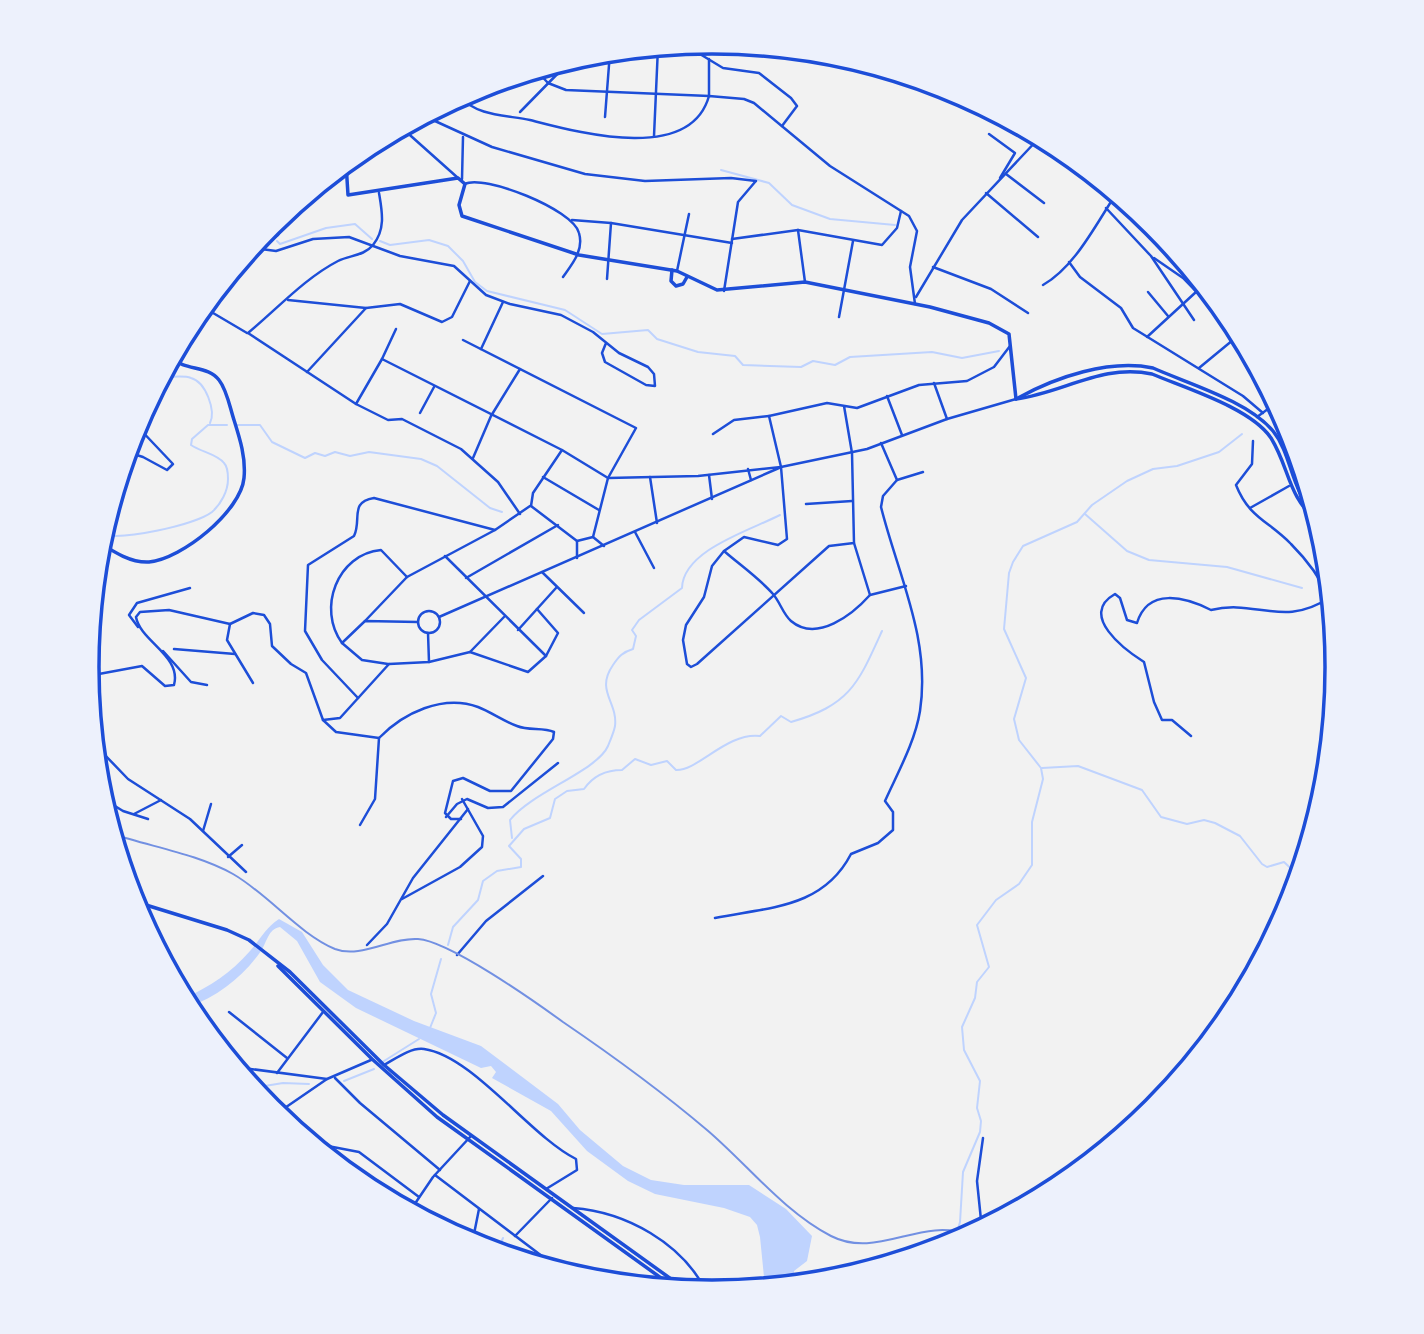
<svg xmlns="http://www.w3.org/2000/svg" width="1424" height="1334" font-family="'Exo 2',sans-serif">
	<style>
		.water { fill: #bfd3fe }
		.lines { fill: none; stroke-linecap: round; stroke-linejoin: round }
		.stream { stroke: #bfd3fe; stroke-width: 2 }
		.minor { stroke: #1d4ed8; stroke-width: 2.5 }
		.tertiary { stroke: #1d4ed8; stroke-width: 2.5 }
		.primary { stroke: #1d4ed8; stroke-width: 3.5 }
		.trunk { stroke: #1d4ed8; stroke-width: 3.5 }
		.rail { stroke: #7290e2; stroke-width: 2 }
		.rim { fill: none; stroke: #1d4ed8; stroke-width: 3.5 }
	</style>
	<rect width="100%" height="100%" fill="#f2f2f2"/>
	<path class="water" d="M279,919L302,932L323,965L348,990L414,1021L481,1046L558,1104L580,1130L623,1166L651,1180L684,1185H749L786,1209L812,1236L807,1261L794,1271L793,1284L765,1287L760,1237L757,1225L750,1217L724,1208L655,1194L628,1181L587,1151L551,1111L492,1078L496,1072L491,1066L481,1068L356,1008L320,982L297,941L280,927C268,929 267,942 261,951C243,977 218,996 189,1007L184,999C210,986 231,973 250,951C261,939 265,928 279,919Z"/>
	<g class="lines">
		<g class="stream">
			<path d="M721,170L769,183L792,205L830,219L895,225"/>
			<path d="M266,230L272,235"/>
			<path d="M277,241L280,244L326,228L355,224L372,239"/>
			<path d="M380,241L390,245L429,240L448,246L463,261L475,282L487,291L565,310L602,334L648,330L657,339L698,352L735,356L743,365L801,367L813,361L835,365L850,357L932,352L962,358L999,351"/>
			<path d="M161,378C170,377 183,375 191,378C206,382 216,411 210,423"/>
			<path d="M236,425H260L272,442L305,458L315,453L325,456L335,452L350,456L369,452L421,459L437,466L490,508L502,512"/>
			<path d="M1085,514L1127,551L1149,560L1227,567L1302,588"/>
			<path d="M102,534C121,541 195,525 212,512C221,504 228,491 228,479C228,474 228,467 224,463C217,454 201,452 191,445L192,439L208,425H227"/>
			<path d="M1042,768L1078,766L1142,790L1161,817L1187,824L1204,820L1215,823L1240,836L1262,864L1267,867L1284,862L1299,876"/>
			<path d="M512,838L510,820C532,792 597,771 608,746C610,741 614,732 615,726C618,702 595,691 613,665C619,656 623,652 633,649L636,636L632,630L639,620L682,588C683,550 751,530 780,515"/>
			<path d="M448,945L453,927L478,900L483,881L497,871L521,867V859L509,846L524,829L550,818L555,799L567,791L584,789C593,776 606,770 622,770L635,759L651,765L667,761L676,770C698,771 727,732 760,736L781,716L791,722C850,705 858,684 882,631"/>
			<path d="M430,1028L436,1013L431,994L441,959"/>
			<path d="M384,1061L419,1039"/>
			<path d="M344,1081L374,1069"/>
			<path d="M253,1088L283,1083L309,1084"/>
			<path d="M954,1243L960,1222L963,1172L980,1132L981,1121L977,1108L980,1081L964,1050L962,1027L975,998L977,982L989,967L977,925L996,900L1019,884L1032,865V822L1043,779L1041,768L1019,740L1014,719L1026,678L1004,629L1009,573L1013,562L1023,546L1077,522L1092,505L1127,481L1153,469L1177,466L1219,452L1242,434"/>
			<path d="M497,1252L503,1238"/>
		</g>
		<g class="minor">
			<path d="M685,45L723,68L759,73L791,98L797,106L782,126"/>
			<path d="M536,70L548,83L566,90L709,96V59"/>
			<path d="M462,100L471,91"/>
			<path d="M520,112L571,60"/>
			<path d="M424,116L492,147L585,174L645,181L731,178L756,181"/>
			<path d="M605,117L610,52"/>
			<path d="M402,128L458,178"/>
			<path d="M989,134L1015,153L1000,178"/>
			<path d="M654,136L658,47"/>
			<path d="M1006,174L1044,203"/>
			<path d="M462,179L463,137"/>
			<path d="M465,184C483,174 573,209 579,233C584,250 573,263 563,277"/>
			<path d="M986,193L1038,237"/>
			<path d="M1106,208L1151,256L1194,320"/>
			<path d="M572,220L611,223L732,243"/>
			<path d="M798,230L805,282"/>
			<path d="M732,239L798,230L882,245L897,228L901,211"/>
			<path d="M261,249L276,251L313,239L349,237L400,256L454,266L486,295L510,304L561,315L593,332L619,353L648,367L654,374L655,386L646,385L605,362L602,353L606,343"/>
			<path d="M1154,258L1183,278L1241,338"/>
			<path d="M241,260L278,235L295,205"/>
			<path d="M1069,262L1080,277L1121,308L1133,328L1243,396L1263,413"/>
			<path d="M933,267L991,289L1028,313"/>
			<path d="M677,271L689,214"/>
			<path d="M607,279L611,223"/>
			<path d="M1043,285C1075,267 1096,224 1116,194"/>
			<path d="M724,291L738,202L755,182"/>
			<path d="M1148,292L1168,316"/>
			<path d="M916,297L962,220L1040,137"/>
			<path d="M288,300L366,308L400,304L442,322L452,317L470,281"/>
			<path d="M208,310L247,333"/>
			<path d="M839,317L853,241"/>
			<path d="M1147,337L1196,292"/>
			<path d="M463,340L636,428L608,478L593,537L577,541L531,506"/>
			<path d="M481,349L503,302"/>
			<path d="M382,359L396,329"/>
			<path d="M1199,368L1239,335"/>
			<path d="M307,372L366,308"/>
			<path d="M934,383L947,419"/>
			<path d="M887,396L902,435"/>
			<path d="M356,404L388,420L402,419L461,449L498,482L520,514"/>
			<path d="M844,406L852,453L854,543L829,546L697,664L691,667L687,664L683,640L686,625L704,597L712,566L724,551L744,537L778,545L787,539L781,467L769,416L827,403L857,408L919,385L967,381L994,367L1010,346"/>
			<path d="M420,413L434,387"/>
			<path d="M1257,417L1276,403"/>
			<path d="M713,434L734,420L769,416"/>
			<path d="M881,443L897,480L923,472"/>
			<path d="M127,452L143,457L167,470L173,464L136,425"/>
			<path d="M473,458L491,416L520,369"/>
			<path d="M748,469L751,480"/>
			<path d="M709,475L712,499"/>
			<path d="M543,477L599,510"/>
			<path d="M650,477L657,523"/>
			<path d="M806,504L852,501"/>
			<path d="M531,506L533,493L562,450"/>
			<path d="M1250,508L1289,486"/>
			<path d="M635,532L654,568"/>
			<path d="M593,537L604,546"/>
			<path d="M577,541V558"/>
			<path d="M724,551C740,565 759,578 773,594C780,602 783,614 791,621C817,643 853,614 870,595L854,543"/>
			<path d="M445,556L546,656"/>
			<path d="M542,572L584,613"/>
			<path d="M466,578L558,525"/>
			<path d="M870,595L906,586"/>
			<path d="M365,621L407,577L495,530L530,506"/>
			<path d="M230,624L227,640L253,683"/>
			<path d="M138,627L129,615L137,603L190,588"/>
			<path d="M518,630L556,588"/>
			<path d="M428,633L429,662"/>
			<path d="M342,643C317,609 337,554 381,550L407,577"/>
			<path d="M174,649L235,654"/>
			<path d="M163,651L191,682L207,685"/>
			<path d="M470,652L504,617"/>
			<path d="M389,664L429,662L470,652L528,672L546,656L558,633L537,609"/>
			<path d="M358,698L322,660L305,631L308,565L354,536C362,520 349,502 374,498L495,530"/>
			<path d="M323,720L336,732L379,738C403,713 443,694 478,707C491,712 503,721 517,726C529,731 543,727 554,732L553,739L511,791H490L463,778L453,781L445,813L451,819H461"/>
			<path d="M1191,736L1172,720H1162L1154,702L1144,662C1125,650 1078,615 1115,594L1120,598L1127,620L1137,623C1148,587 1185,597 1211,610C1256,599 1283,628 1329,598C1321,579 1306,559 1291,544C1269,521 1249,518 1236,485L1252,464L1253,441"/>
			<path d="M102,752L128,779L190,819L246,872"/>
			<path d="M102,798L123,811L148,819"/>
			<path d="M134,814L161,800"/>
			<path d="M446,817L457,804L467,799L488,808L503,807L558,763"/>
			<path d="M360,825L375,799L379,738"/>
			<path d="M203,831L211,804"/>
			<path d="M228,857L242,845"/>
			<path d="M402,899L460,867L482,847L483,836L462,799"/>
			<path d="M715,918C770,907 823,908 851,854L878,843L893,830V812L885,801C898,772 915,742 920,711C931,639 898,575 881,507L883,496L897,480"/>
			<path d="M367,945L387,924L413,878L468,809"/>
			<path d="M457,955L486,921L543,876"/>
			<path d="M229,1012L287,1058"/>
			<path d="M384,1065C395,1059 411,1047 424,1049C473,1056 530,1136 576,1159L577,1170L546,1189"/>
			<path d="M236,1067L327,1079L371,1060"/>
			<path d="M277,1073L323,1012"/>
			<path d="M335,1078L360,1103L440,1170"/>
			<path d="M276,1114L327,1079"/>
			<path d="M312,1143L359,1152L419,1197"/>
			<path d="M435,1175L563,1272"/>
			<path d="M573,1208C626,1212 682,1243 706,1291"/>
			<path d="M410,1211L433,1177L471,1136"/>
			<path d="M975,1232L981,1220L977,1181L983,1138"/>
			<path d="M515,1236L552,1198"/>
			<path d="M472,1244L479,1209"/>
			<path d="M650,1286L658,1276"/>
		</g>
		<g class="tertiary">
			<path d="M460,97C477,116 506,115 530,120C577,132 690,164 709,96L744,99L754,103L830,166L909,216L917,231L910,267L915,304"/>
			<path d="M379,193C382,211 386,229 373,245C364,256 350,255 338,261C305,278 277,309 248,333L356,404L382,359L562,450L608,478L698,476L781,467L867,449L947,419L1016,399"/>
			<circle cx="429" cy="622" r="11"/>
			<path d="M439,617L779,468"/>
			<path d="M388,664L362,660L342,643L365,621L418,622"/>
			<path d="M88,676L142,666L165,686L174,685C182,656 140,641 136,617L140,612L169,610L230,624L253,613L264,615L270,624L272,646L291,664L306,673L323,720L340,718L389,664"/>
		</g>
		<g class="primary">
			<path d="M346,163L348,195L458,178L465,184L459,205L462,216L579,255L677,271L717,290L805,282L930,307L989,323L1009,334L1016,399"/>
			<path d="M672,270L671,281L676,286L683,284L687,277"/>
			<path d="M1018,398C1056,377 1109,359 1153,368C1189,384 1248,401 1273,431C1293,456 1290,491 1315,512"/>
			<path d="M1016,399C1063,393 1103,363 1152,374C1185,388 1251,408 1271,438C1290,469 1287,496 1318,522"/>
			<path d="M100,543C114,552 131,563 149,562C182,559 241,511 244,478C246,458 240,439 234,420C230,408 227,390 219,380C208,365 185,371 172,358"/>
		</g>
		<g class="trunk">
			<path d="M133,901L227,930L249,940L290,972L384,1065L443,1115L685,1289"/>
			<path d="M278,966L372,1059L437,1117L675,1288"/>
		</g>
		<path class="rail" d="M113,834C152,847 197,854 233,874C268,894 299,934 335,949C361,959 391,937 418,939C449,941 534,1001 563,1022C613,1056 661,1091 707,1130C747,1164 783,1211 831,1236C878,1260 921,1216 969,1235"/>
	</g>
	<path d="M0 0H1424V1334H0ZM99 667a613 613 0 1 1 1226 0a613 613 0 1 1-1226 0Z" fill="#edf1fc" fill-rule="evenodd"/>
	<path class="rim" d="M99 667a613 613 0 1 1 1226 0a613 613 0 1 1-1226 0Z"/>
</svg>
